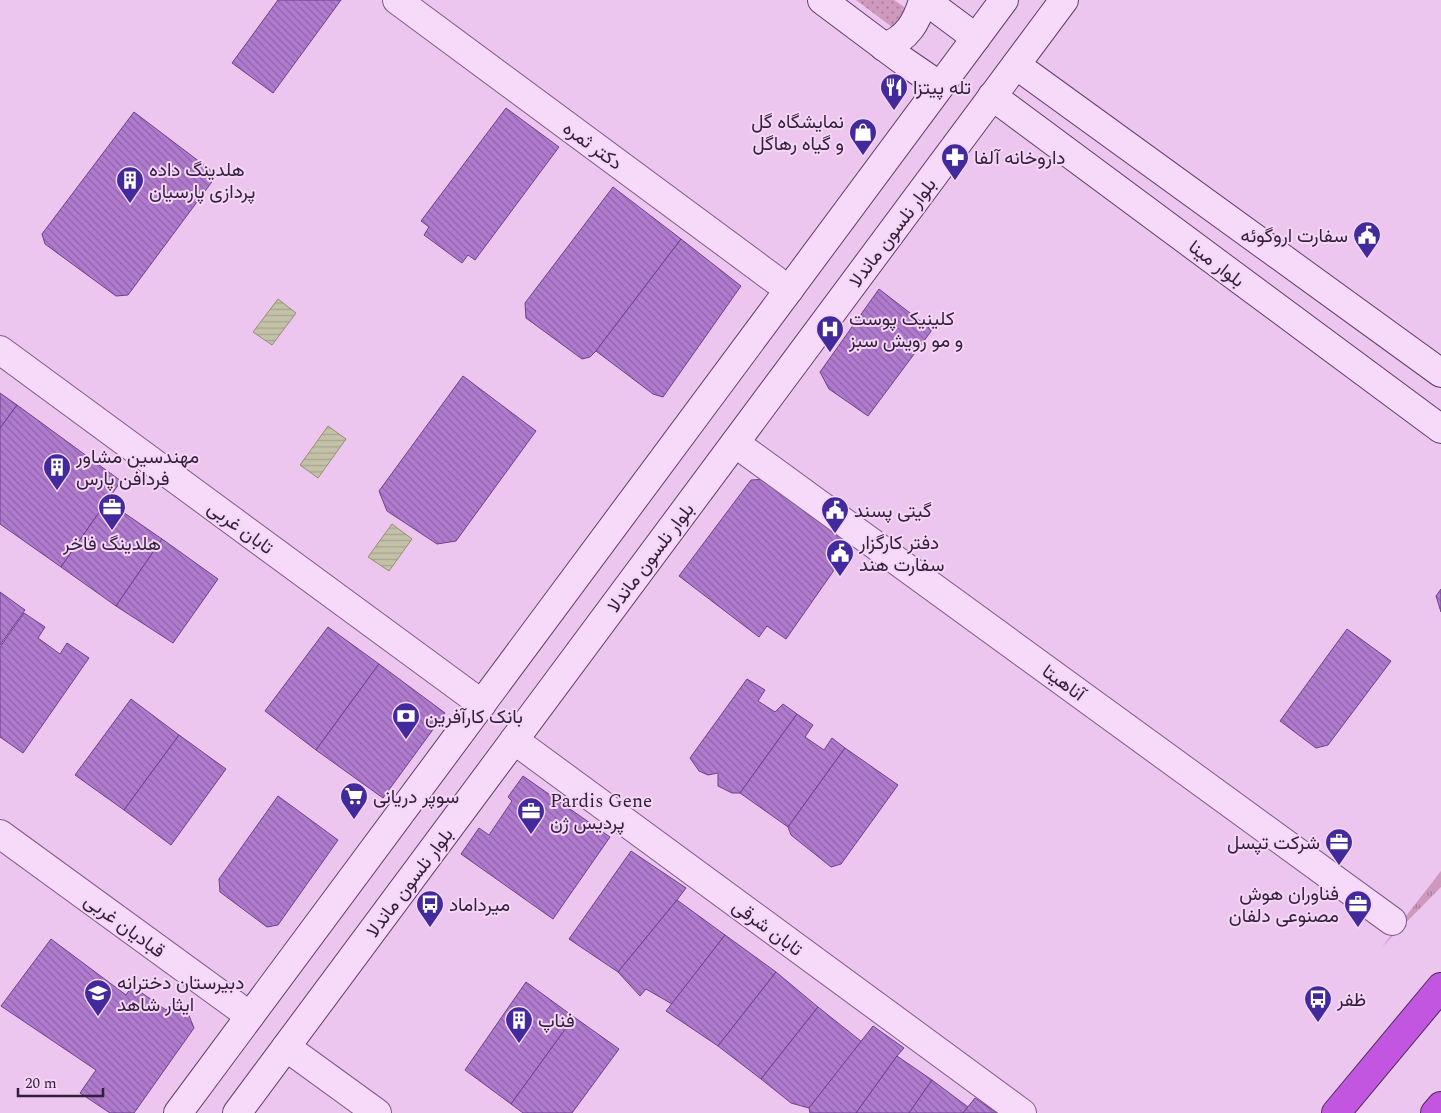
<svg xmlns="http://www.w3.org/2000/svg" width="1441" height="1113" font-family="Spectral,Vazirmatn,serif">
	<style>
		.grass { fill: url(#grass-dots) }
		.park { fill: url(#park-tufts) }
		.water { fill: url(#water-rules); stroke: #92916d }
		.building { fill: url(#building-back-hatch); stroke: #6f408b }
		.lines { fill: none; stroke-linecap: round; stroke-linejoin: round }
		.street-casing { stroke: #805b8b; stroke-width: 30 }
		.secondary-casing { stroke: #603e6d; stroke-width: 30 }
		.highway-casing { stroke: #4c2f59; stroke-width: 30 }
		.street { stroke: #f7dafa; stroke-width: 28 }
		.secondary { stroke: #f7dafa; stroke-width: 28 }
		.highway { stroke: #c256e0; stroke-width: 28 }
		.labels { text-anchor: middle; stroke-width: 4; stroke-linejoin: round; paint-order: stroke }
		.poi-label { font-size: 19px; fill: #331f3b; stroke: #f4d6f7; text-anchor: start }
		.street-label { font-size: 19px; fill: #331f3b; stroke: #f4d6f7 }
	</style>
	<defs>
		<pattern id="grass-dots" width="8" height="8" patternUnits="userSpaceOnUse" patternTransform="scale(1.25)"><rect width="8" height="8" fill="#ce99bc"/><path d="M2 2h.1M6 6h.1" fill="none" stroke="#a87c9a" stroke-width="1.8" stroke-linecap="round"/></pattern>
		<pattern id="park-tufts" width="24" height="20" patternUnits="userSpaceOnUse" patternTransform="scale(1.25)"><rect width="24" height="20" fill="#ce99bc"/><path d="M3 7l-1-3M5 7V3M7 7l1-3M15 17l-1-3M17 17v-4M19 17l1-3" fill="none" stroke="#a87c9a"/></pattern>
		<pattern id="water-rules" width="6" height="5" patternUnits="userSpaceOnUse" patternTransform="scale(1.25)"><rect width="6" height="5" fill="#c3c1a7"/><path d="M0 2.5h6" fill="none" stroke="#a8a591"/></pattern>
		<pattern id="building-back-hatch" width="6" height="6" patternUnits="userSpaceOnUse" patternTransform="scale(1.25)"><rect width="6" height="6" fill="#b07bce"/><path d="M-1 5l2 2M0 0l6 6M5-1l2 2" fill="none" stroke="#9064a8"/></pattern>
	</defs>
	<rect width="100%" height="100%" fill="#ecc6ef"/>
	<path class="grass" d="M856,0H894L907,9L892,27Z"/>
	<path class="park" d="M1441,871V887L1382,947Z"/>
	<g class="water">
		<path d="M278,299L296,313L272,345L253,332Z"/>
		<path d="M328,426L346,439L318,478L300,465Z"/>
		<path d="M392,524L412,539L389,571L368,557Z"/>
	</g>
	<g class="building">
		<path d="M278,0H341L273,93L232,63Z"/>
		<path d="M506,108L559,147L475,260L468,255L462,263L424,235L429,227L421,221Z"/>
		<path d="M134,112L217,175L128,295L116,296L45,244L42,234Z"/>
		<path d="M613,187L681,239L596,351L590,357L582,359L526,318L525,303Z"/>
		<path d="M681,239L741,286L663,397L653,394L596,351Z"/>
		<path d="M879,289L932,330L868,416L829,389L820,372Z"/>
		<path d="M463,376L536,431L456,541L437,544L387,511L379,491Z"/>
		<path d="M0,393L17,405L0,428Z"/>
		<path d="M17,405L121,481L61,567L0,524V428Z"/>
		<path d="M767,479L853,543L786,639L767,626L759,637L679,576L751,480Z"/>
		<path d="M107,501L162,539L116,606L61,567Z"/>
		<path d="M162,539L218,579L173,643L116,606Z"/>
		<path d="M1441,589V612L1436,596Z"/>
		<path d="M0,592L25,610L0,645Z"/>
		<path d="M24,613L45,627L38,638L60,654L67,643L89,658L23,753L0,737V647Z"/>
		<path d="M328,627L379,664L316,750L265,711Z"/>
		<path d="M1347,629L1391,661L1328,745L1316,748L1280,721Z"/>
		<path d="M379,664L445,713L383,798L316,750Z"/>
		<path d="M747,679L765,690L758,701L775,712L783,704L797,714L740,793H732L718,786V773L708,775L699,771L690,758Z"/>
		<path d="M131,699L179,735L124,810L75,775Z"/>
		<path d="M797,714L813,725L805,737L824,750L832,738L845,748L788,827L740,793Z"/>
		<path d="M179,735L226,769L171,845L124,810Z"/>
		<path d="M845,748L898,785L841,864L831,867L791,835L788,827Z"/>
		<path d="M523,776L610,837L553,919L461,854L479,828L489,835L512,801L508,797Z"/>
		<path d="M278,796L338,840L278,925L267,927L220,892L219,879Z"/>
		<path d="M631,851L686,888L677,900L618,972L569,939Z"/>
		<path d="M677,900L725,935L672,1004L646,989L640,996L618,972Z"/>
		<path d="M725,935L776,972L718,1046L666,1011Z"/>
		<path d="M51,939L126,995L132,986L166,1010L174,1000L188,1013L194,1028L134,1113H110L80,1093L96,1070L1,1006Z"/>
		<path d="M776,972L818,1007L761,1079L718,1046Z"/>
		<path d="M526,982L574,1017L511,1104L465,1070Z"/>
		<path d="M818,1007L862,1042L809,1108L791,1103L761,1079Z"/>
		<path d="M574,1017L619,1049L572,1113H523L511,1104Z"/>
		<path d="M873,1026L904,1048L897,1056L856,1113H810L809,1108Z"/>
		<path d="M897,1056L932,1080L909,1113H856Z"/>
		<path d="M932,1080L968,1107L963,1113H909Z"/>
		<path d="M975,1098L997,1113H963Z"/>
	</g>
	<g class="lines">
		<g class="street-casing">
			<g id="street">
				<path d="M397,0L789,290"/>
				<path d="M0,350L482,704"/>
				<path d="M735,443L1392,921"/>
				<path d="M514,740L1022,1113"/>
				<path d="M0,834L250,1016"/>
				<path d="M286,1047L377,1113"/>
			</g>
		</g>
		<g class="secondary-casing">
			<g id="secondary">
				<path d="M822,0L902,60L940,86"/>
				<path d="M925,0L976,38"/>
				<path d="M884,47C907,39 917,22 923,0"/>
				<path d="M1016,65L1441,373"/>
				<path d="M992,96L1441,429"/>
				<path d="M178,1113L1004,0"/>
				<path d="M237,1113L1064,0"/>
			</g>
		</g>
		<g class="highway-casing">
			<g id="highway">
				<path d="M1336,1113L1441,987"/>
				<path d="M1435,1113L1441,1106"/>
			</g>
		</g>
		<use href="#street" class="street"/>
		<use href="#secondary" class="secondary"/>
		<use href="#highway" class="highway"/>
	</g>
	<defs>
		<g id="restaurant-pin" transform="scale(1.4375)"><path d="M0 17L-7.5 6A9.5 9.5 0 1 1 7.5 6Z" fill="#42299c" stroke="#f4d6f7"/><path d="M-5-6h1v4h1v-4h1v4h1v-4h1v5L-1.5 .5V6h-2V.5L-5-1ZM5-6V6H3V1.5H1.5Q1.5-4 5-6Z" fill="#fff"/></g>
		<g id="shop-pin" transform="scale(1.4375)"><path d="M0 17L-7.5 6A9.5 9.5 0 1 1 7.5 6Z" fill="#42299c" stroke="#f4d6f7"/><path d="M-5-2.5h2.3a2.7 3.5 0 0 1 5.4 0H5L5.5 6h-11ZM-1.5-2.5h3a1.5 2.3 0 0 0-3 0Z" fill="#fff"/></g>
		<g id="pharmacy-pin" transform="scale(1.4375)"><path d="M0 17L-7.5 6A9.5 9.5 0 1 1 7.5 6Z" fill="#42299c" stroke="#f4d6f7"/><path d="M-2-6h4v4h4v4h-4v4h-4v-4h-4v-4h4Z" fill="#fff"/></g>
		<g id="building-pin" transform="scale(1.4375)"><path d="M0 17L-7.5 6A9.5 9.5 0 1 1 7.5 6Z" fill="#42299c" stroke="#f4d6f7"/><path d="M-4-6H4V6H1V3H-1V6H-4ZM-2.5-4.3h1.7v1.8h-1.7ZM.8-4.3h1.7v1.8H.8ZM-2.5-1h1.7V.8h-1.7ZM.8-1h1.7V.8H.8Z" fill="#fff"/></g>
		<g id="civic-pin" transform="scale(1.4375)"><path d="M0 17L-7.5 6A9.5 9.5 0 1 1 7.5 6Z" fill="#42299c" stroke="#f4d6f7"/><path d="M-.6-6.5H3V-4.5H.6V-3L4-1V1h2V6H-6V1h2V-1L-.6-3ZM-1.2 2.5V6h2.4V2.5Z" fill="#fff"/></g>
		<g id="hospital-pin" transform="scale(1.4375)"><path d="M0 17L-7.5 6A9.5 9.5 0 1 1 7.5 6Z" fill="#42299c" stroke="#f4d6f7"/><path d="M-5-5h3v3.5h4V-5h3V5h-3V1.5h-4V5h-3Z" fill="#fff"/></g>
		<g id="office-pin" transform="scale(1.4375)"><path d="M0 17L-7.5 6A9.5 9.5 0 1 1 7.5 6Z" fill="#42299c" stroke="#f4d6f7"/><path d="M-6-3h4V-5.5h4V-3h4V5H-6ZM-1-4.5V-3h2v-1.5ZM-6 0V1H6V0Z" fill="#fff"/></g>
		<g id="bank-pin" transform="scale(1.4375)"><path d="M0 17L-7.5 6A9.5 9.5 0 1 1 7.5 6Z" fill="#42299c" stroke="#f4d6f7"/><path d="M-6-4H6V4H-6ZM0-2.3a2.3 2.3 0 1 0 0 4.6a2.3 2.3 0 1 0 0-4.6Z" fill="#fff"/></g>
		<g id="supermarket-pin" transform="scale(1.4375)"><path d="M0 17L-7.5 6A9.5 9.5 0 1 1 7.5 6Z" fill="#42299c" stroke="#f4d6f7"/><path d="M-6-5.5h2.5l.6 2H6L4.5 2H-2.5L-4.4-4H-6ZM-1.5 3.2a1.3 1.3 0 1 0 .1 0ZM3 3.2a1.3 1.3 0 1 0 .1 0Z" fill="#fff"/></g>
		<g id="bus-pin" transform="scale(1.4375)"><path d="M0 17L-7.5 6A9.5 9.5 0 1 1 7.5 6Z" fill="#42299c" stroke="#f4d6f7"/><path d="M-5-6H5V4H4V6H2V4H-2V6H-4V4H-5ZM-3.5-4V0h7V-4ZM-3.5 1.2v1.5H-2V1.2ZM2 1.2v1.5H3.5V1.2Z" fill="#fff"/></g>
		<g id="school-pin" transform="scale(1.4375)"><path d="M0 17L-7.5 6A9.5 9.5 0 1 1 7.5 6Z" fill="#42299c" stroke="#f4d6f7"/><path d="M0-5L7-2L0 1L-7-2ZM-4 1L0 2.5L4 1V4Q0 6-4 4Z" fill="#fff"/></g>
	</defs>
	<g fill-rule="evenodd">
		<use href="#restaurant-pin" x="894" y="87"/>
		<use href="#shop-pin" x="863" y="132"/>
		<use href="#pharmacy-pin" x="955" y="157"/>
		<use href="#building-pin" x="130" y="180"/>
		<use href="#civic-pin" x="1367" y="235"/>
		<use href="#hospital-pin" x="830" y="329"/>
		<use href="#building-pin" x="57" y="467"/>
		<use href="#office-pin" x="112" y="507"/>
		<use href="#civic-pin" x="835" y="510"/>
		<use href="#civic-pin" x="840" y="553"/>
		<use href="#bank-pin" x="406" y="716"/>
		<use href="#supermarket-pin" x="354" y="796"/>
		<use href="#office-pin" x="531" y="811"/>
		<use href="#office-pin" x="1339" y="842"/>
		<use href="#bus-pin" x="430" y="904"/>
		<use href="#office-pin" x="1358" y="904"/>
		<use href="#school-pin" x="98" y="993"/>
		<use href="#bus-pin" x="1318" y="999"/>
		<use href="#building-pin" x="519" y="1020"/>
	</g>
	<g class="labels">
		<g class="poi-label">
			<text x="913" y="94">تله پیتزا</text>
			<text x="844" y="128" text-anchor="end">نمایشگاه گل<tspan x="844" dy="22">و گیاه رهاگل</tspan></text>
			<text x="974" y="164">داروخانه آلفا</text>
			<text x="149" y="176">هلدینگ داده<tspan x="149" dy="22">پردازی پارسیان</tspan></text>
			<text x="1348" y="242" text-anchor="end">سفارت اروگوئه</text>
			<text x="849" y="325">کلینیک پوست<tspan x="849" dy="22">و مو رویش سبز</tspan></text>
			<text x="76" y="463">مهندسین مشاور<tspan x="76" dy="22">فردافن پارس</tspan></text>
			<text x="854" y="517">گیتی پسند</text>
			<text x="859" y="549">دفتر کارگزار<tspan x="859" dy="22">سفارت هند</tspan></text>
			<text x="112" y="550" text-anchor="middle">هلدینگ فاخر</text>
			<text x="425" y="723">بانک کارآفرین</text>
			<text x="373" y="803">سوپر دریانی</text>
			<text x="550" y="807">Pardis Gene<tspan x="550" dy="22">پردیس ژن</tspan></text>
			<text x="1320" y="849" text-anchor="end">شرکت تپسل</text>
			<text x="1339" y="900" text-anchor="end">فناوران هوش<tspan x="1339" dy="22">مصنوعی دلفان</tspan></text>
			<text x="449" y="911">میرداماد</text>
			<text x="117" y="989">دبیرستان دخترانه<tspan x="117" dy="22">ایثار شاهد</tspan></text>
			<text x="1337" y="1006">ظفر</text>
			<text x="538" y="1027">فناپ</text>
		</g>
		<g class="street-label">
			<text transform="translate(593 145) rotate(36)" y="7">دکتر ثمره</text>
			<text transform="translate(892 232) rotate(-53)" y="7">بلوار نلسون ماندلا</text>
			<text transform="translate(1217 263) rotate(37)" y="7">بلوار مینا</text>
			<text transform="translate(241 527) rotate(36)" y="7">تابان غربی</text>
			<text transform="translate(650 557) rotate(-53)" y="7">بلوار نلسون ماندلا</text>
			<text transform="translate(1064 682) rotate(36)" y="7">آناهیتا</text>
			<text transform="translate(409 882) rotate(-53)" y="7">بلوار نلسون ماندلا</text>
			<text transform="translate(125 925) rotate(36)" y="7">قبادیان غربی</text>
			<text transform="translate(768 927) rotate(36)" y="7">تابان شرقی</text>
		</g>
	</g>
	<path d="M18 1088v8h85v-8" fill="none" stroke="#331f3b" stroke-width="2.5"/>
	<text x="25" y="1088" font-size="15" fill="#331f3b" stroke="#f4d6f7" stroke-width="4" paint-order="stroke">20 m</text>
</svg>
